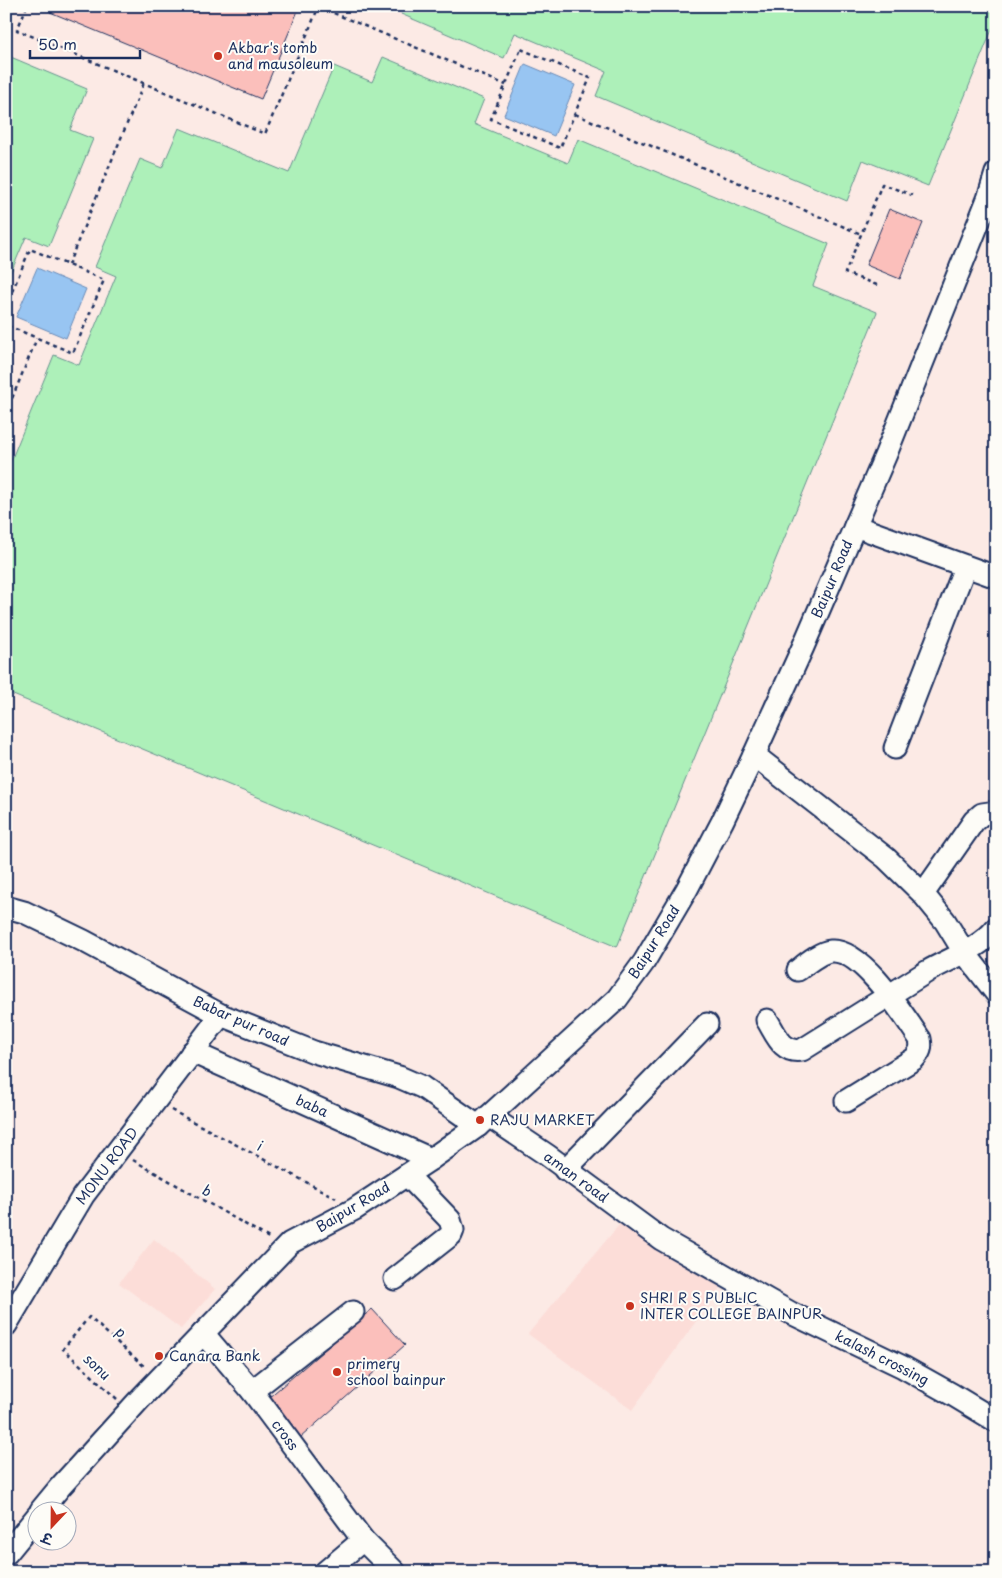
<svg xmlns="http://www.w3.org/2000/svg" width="1002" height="1578" font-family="'Playpen Sans','Playpen Sans Deva',sans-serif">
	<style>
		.built { fill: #fcddd8 }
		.green { fill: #adf0b9; stroke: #64908c }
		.water { fill: #98c5f2; stroke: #6689b7 }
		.building { fill: #fbbfbb; stroke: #1b2f5e }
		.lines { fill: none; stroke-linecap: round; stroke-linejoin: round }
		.minor-casing { stroke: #1b2f5e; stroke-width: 25 }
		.path { stroke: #1b2f5e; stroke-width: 2.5; stroke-dasharray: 4 4; stroke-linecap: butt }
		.minor { stroke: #fdfcf7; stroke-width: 21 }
		.poi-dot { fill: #c8321e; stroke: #fdfcf7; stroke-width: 2 }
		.labels { text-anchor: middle; stroke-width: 4; stroke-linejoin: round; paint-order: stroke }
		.poi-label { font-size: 14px; fill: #1b2f5e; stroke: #fdfcf7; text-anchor: start }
		.street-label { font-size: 14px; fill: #1b2f5e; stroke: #fdfcf7 }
	</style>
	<rect width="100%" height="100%" fill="#fceae5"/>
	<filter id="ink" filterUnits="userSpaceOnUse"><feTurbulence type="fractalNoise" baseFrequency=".02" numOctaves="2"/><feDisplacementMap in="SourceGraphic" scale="10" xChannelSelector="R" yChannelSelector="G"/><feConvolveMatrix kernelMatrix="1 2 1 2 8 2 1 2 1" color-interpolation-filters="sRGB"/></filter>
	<g filter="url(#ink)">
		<g class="built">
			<path d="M629,1213L728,1277L632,1410L528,1334Z"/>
			<path d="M154,1239L215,1289L181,1329L119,1283Z"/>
		</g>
		<g class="green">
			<path d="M404,6H996V20L928,186L863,160L847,201L596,96L606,71L515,33L504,58L401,14Z"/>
			<path d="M6,55L87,89L70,130L93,139L49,246L26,237L6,284Z"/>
			<path d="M383,57L484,99L474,124L568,163L578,139L829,244L813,286L877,312L617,947L6,692V473L54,355L79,365L116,276L95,267L140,159L162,168L179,128L289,173L334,66L372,82Z"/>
		</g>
		<g class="water">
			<path d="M525,64L575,85L554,136L504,115Z"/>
			<path d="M37,268L86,289L66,338L16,317Z"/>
		</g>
		<g class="building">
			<path d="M53,6H300L261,99L50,12Z"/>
			<path d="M889,209L923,223L900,279L866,265Z"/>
			<path d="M372,1309L405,1345L300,1438L267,1399Z"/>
		</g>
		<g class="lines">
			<g class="minor-casing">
				<g id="minor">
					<path d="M855,526L996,577"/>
					<path d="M895,748L965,567"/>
					<path d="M754,755L886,858L923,894L945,921L964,952L996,993"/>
					<path d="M923,894L974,821L982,814L996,812"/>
					<path d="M6,907L24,912L84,941L221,1015L314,1052L399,1077L422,1087L478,1126"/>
					<path d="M798,970C807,963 820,952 831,951C862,948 904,1016 920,1039C922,1048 920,1052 914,1059L846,1101"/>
					<path d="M767,1020C776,1034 782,1054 802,1050C844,1024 886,997 928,971C949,959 981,948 996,928"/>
					<path d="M192,1052L431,1159"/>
					<path d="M489,1116L547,1155L661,1239L791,1313L903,1367L953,1395L996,1421"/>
					<path d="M565,1170L707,1024"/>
					<path d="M395,1279L451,1235L453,1230L450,1220L407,1175"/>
					<path d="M6,1325L83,1196L221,1015"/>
					<path d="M203,1333L252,1391L363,1540L395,1572"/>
					<path d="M252,1391L353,1312"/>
					<path d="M41,1510L60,1487L139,1400L290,1243L355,1209L431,1159L478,1126L617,999L644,962L687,889L722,822L754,755L803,647L886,454L988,199L996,173"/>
					<path d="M7,1553L38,1515"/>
					<path d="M325,1572L363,1540"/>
				</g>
			</g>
			<g class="path">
				<path d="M27,6L17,30L265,134L319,6"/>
				<path d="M319,7L506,85"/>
				<path d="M521,49L590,78L560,148L491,119Z"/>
				<path d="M575,114L861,234"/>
				<path d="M68,265L144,83"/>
				<path d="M877,285L845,273L882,184L912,195"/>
				<path d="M6,306L30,249L104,280L73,353L6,325"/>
				<path d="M6,413L37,338"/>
				<path d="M171,1110L336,1198"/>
				<path d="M133,1160L269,1238"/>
				<path d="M117,1399L63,1349L89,1317L146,1368"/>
			</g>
			<use href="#minor" class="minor"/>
		</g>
	</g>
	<g class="poi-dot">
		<circle cx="218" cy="56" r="5"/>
		<circle cx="480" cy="1120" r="5"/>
		<circle cx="630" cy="1306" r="5"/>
		<circle cx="159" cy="1356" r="5"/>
		<circle cx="337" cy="1372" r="5"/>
	</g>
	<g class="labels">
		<g class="poi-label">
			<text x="228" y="53">Akbar's tomb<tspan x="228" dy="16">and mausoleum</tspan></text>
			<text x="490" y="1125">RAJU MARKET</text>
			<text x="640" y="1303">SHRI R S PUBLIC<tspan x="640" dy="16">INTER COLLEGE BAINPUR</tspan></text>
			<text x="169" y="1361">Canara Bank</text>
			<text x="347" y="1369">primery<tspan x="347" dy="16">school bainpur</tspan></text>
		</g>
		<g class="street-label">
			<text transform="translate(832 579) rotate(-67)" y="5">Baipur Road</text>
			<text transform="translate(654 942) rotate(-58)" y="5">Baipur Road</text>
			<text transform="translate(241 1021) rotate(24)" y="5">Babar pur road</text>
			<text transform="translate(312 1106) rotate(24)" y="5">baba</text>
			<text transform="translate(260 1146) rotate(28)" y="5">i</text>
			<text transform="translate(107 1166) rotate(-53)" y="5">MONU ROAD</text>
			<text transform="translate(576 1177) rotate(36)" y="5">aman road</text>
			<text transform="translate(207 1191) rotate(30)" y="5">b</text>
			<text transform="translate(353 1207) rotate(-31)" y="5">Baipur Road</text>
			<text transform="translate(121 1332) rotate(42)" y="5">p</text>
			<text transform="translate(882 1358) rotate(27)" y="5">kalash crossing</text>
			<text transform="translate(97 1367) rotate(43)" y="5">sonu</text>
			<text transform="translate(285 1435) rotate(53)" y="5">cross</text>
		</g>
	</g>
	<rect width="1002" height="1578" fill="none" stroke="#fdfcf7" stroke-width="25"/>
	<rect x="12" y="12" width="977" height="1553" fill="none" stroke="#1b2f5e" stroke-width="2" filter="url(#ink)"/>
	<g transform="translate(52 1526) rotate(202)"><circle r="24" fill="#fdfcf7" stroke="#a3aaba"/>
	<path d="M0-4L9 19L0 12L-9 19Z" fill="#c8321e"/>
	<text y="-8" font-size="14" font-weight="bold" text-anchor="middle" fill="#1b2f5e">उ</text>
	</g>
	<path d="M30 50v8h110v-8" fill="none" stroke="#1b2f5e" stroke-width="2.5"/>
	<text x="38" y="50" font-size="15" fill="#1b2f5e" stroke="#fdfcf7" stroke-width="4" paint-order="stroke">50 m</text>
</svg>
